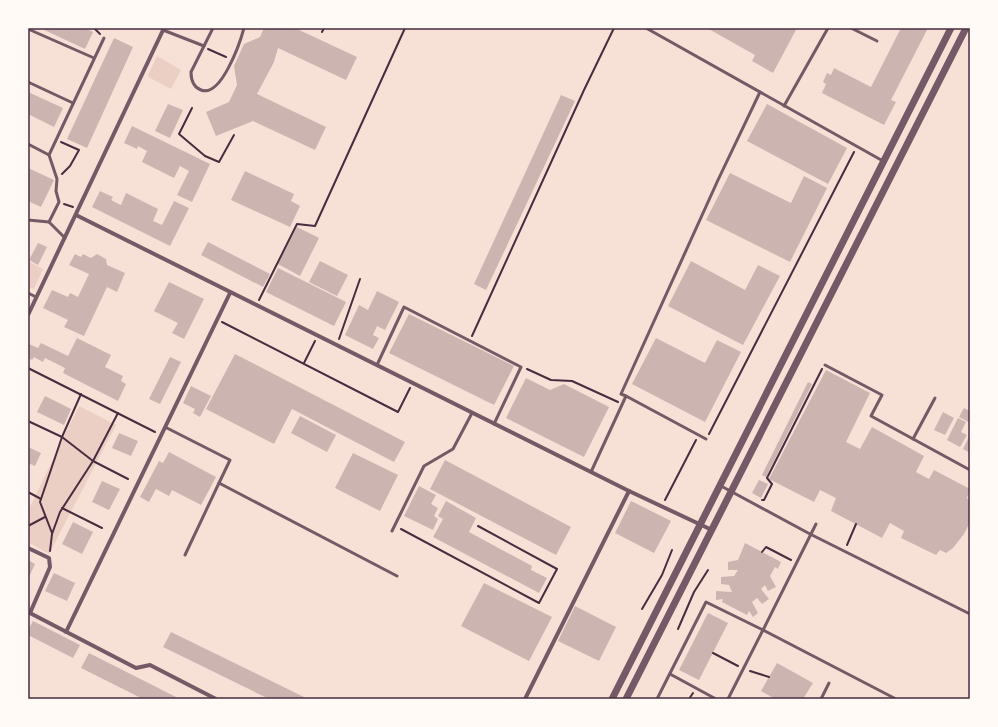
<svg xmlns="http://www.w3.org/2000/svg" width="998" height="727" font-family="Jost,sans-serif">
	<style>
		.green { fill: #ebcfc5 }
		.building { fill: #ccb4b1 }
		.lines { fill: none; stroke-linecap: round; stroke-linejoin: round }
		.path { stroke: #4a2c40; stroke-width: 2 }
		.service { stroke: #755966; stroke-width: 3 }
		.minor { stroke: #755966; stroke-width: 4 }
		.tertiary { stroke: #755966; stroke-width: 7 }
		.neatline { fill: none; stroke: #4a2c40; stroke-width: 1.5 }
	</style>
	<rect width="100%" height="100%" fill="#f7e1d7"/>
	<g class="green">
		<path d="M157,56L181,70L171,89L150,78L148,75Z"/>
		<path d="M28,261L43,269L34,289L28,287Z"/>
		<path d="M79,406L116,425L49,554L28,542V511Z"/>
	</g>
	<g class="building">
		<path d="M40,28H85L93,32L85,49Z"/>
		<path d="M264,28H295L357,57L346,80L278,48L274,62L257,94L326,127L315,150L253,121L216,136L206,112L229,102L237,85L234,66L244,44L260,37Z"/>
		<path d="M707,28L772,29L797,28L773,73L752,61L755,55Z"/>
		<path d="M901,28H928L891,100L896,102L884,125L822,93L826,84L823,82L827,73L831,75L834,68L871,87Z"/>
		<path d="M114,38L133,47L87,148L67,139Z"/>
		<path d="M28,92L63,108L54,127L28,114Z"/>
		<path d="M561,95L575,101L486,290L474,284Z"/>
		<path d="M168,104L183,110L170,138L155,131Z"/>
		<path d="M767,104L847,148L828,184L747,141Z"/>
		<path d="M132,126L210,164L192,202L177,195L189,171L180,166L174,178L142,162L147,151L138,146L137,149L124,143Z"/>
		<path d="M28,168L54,180L41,207L28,201Z"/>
		<path d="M245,171L294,194L291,201L300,206L290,227L231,200Z"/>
		<path d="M730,173L791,203L804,176L827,188L790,262L706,220Z"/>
		<path d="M100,191L113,197L111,200L121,205L126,193L158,209L153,221L162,225L174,201L189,208L170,246L92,207Z"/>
		<path d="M297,227L319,238L300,276L278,264Z"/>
		<path d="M208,242L270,274L263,287L201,255Z"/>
		<path d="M38,243L47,247L38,265L29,260Z"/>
		<path d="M75,254L81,257L83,254L91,258L97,254L106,259L107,265L125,273L117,292L107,287L84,336L64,327L68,320L43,308L52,290L68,297L70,293L78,297L89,274L69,265Z"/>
		<path d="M320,261L348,275L337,296L309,282Z"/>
		<path d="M691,261L745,290L758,265L780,276L743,345L668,306Z"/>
		<path d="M278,268L346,302L334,326L266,292Z"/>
		<path d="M169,282L204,299L184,339L172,333L178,323L154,311Z"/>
		<path d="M377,291L399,302L385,330L377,326L373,335L379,338L373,349L345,335L359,305L368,310Z"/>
		<path d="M409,314L514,366L494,405L389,353Z"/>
		<path d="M77,338L111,355L105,367L123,376L121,381L126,384L118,401L63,373L65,368L45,358L43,362L34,357L32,360L28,358L29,344L38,348L41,343L68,356Z"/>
		<path d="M656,338L705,363L717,340L741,352L705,422L632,384Z"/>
		<path d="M235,354L405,442L394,462L292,409L274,444L206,409Z"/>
		<path d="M170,357L181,362L160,404L149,399Z"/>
		<path d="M826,370L870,393L846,442L860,449L872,427L924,456L916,472L929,479L934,470L970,489L967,498L970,502V522L964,534L953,548L946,553L940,550L936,555L901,538L904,531L890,523L882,538L831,511L836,498L820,490L814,502L769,479Z"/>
		<path d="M526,378L550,390L564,384L609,407L584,457L506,418Z"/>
		<path d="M808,382L812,384L766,477L762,475Z"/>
		<path d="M191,386L211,396L200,417L193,413L195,409L183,403Z"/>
		<path d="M45,396L71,409L64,425L37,412Z"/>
		<path d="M964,408L970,411V423L959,417Z"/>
		<path d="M943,412L954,418L945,435L934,430Z"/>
		<path d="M300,416L336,435L327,452L291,433Z"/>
		<path d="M958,418L966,422L961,432L967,435L960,447L947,440Z"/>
		<path d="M119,433L138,441L131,456L112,448Z"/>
		<path d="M970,435V453L963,449Z"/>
		<path d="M28,447L41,453L35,466L28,463Z"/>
		<path d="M169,452L216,477L201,505L172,490L169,496L156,489L149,502L140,497L159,461L163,463Z"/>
		<path d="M353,453L398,475L380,511L335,488Z"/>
		<path d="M445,460L571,527L556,555L430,489Z"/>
		<path d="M759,480L768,484L761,498L752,493Z"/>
		<path d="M102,481L120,489L109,510L92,502Z"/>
		<path d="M419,486L436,495L431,504L438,508L434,516L438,519L433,530L404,516Z"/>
		<path d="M446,501L476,518L469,532L532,566L531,570L547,578L539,593L433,537L443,519L438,516Z"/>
		<path d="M631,501L671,521L654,553L615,533Z"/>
		<path d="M73,522L93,532L82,554L62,544Z"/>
		<path d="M745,543L781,562L778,569L775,567L770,576L776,587L768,591L765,585L761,589L769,599L762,604L757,598L752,602L758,613L753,617L749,611L747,615L722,602L723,599L716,600V591L732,592L729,585L721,584V577L734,576L738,570H728V562L738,560Z"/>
		<path d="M28,560L35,564L28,579Z"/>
		<path d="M54,573L75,583L67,601L45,591Z"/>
		<path d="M484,583L552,617L529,661L461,626Z"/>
		<path d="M575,606L616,627L599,661L558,641Z"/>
		<path d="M708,613L728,623L699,680L679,670Z"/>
		<path d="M33,621L80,645L73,658L28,635V630Z"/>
		<path d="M171,632L308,699H269L163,647Z"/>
		<path d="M89,653L180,699H143L81,668Z"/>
		<path d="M777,663L813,683L803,699H775L761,691Z"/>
	</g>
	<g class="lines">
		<g class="path">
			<path d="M94,28L100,34"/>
			<path d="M322,32L324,28"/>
			<path d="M208,49L226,57"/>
			<path d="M192,108L179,134L205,156L219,162L234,135"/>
			<path d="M61,142L79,150L70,166L62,174"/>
			<path d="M64,204L73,207"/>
			<path d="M259,300L297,224L315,226L405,28"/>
			<path d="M222,322L398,412L410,388"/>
			<path d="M472,336L584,90L614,28"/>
			<path d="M339,339L360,279"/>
			<path d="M304,363L315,341"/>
			<path d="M28,368L155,432"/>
			<path d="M527,369L551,380L572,381L618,402"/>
			<path d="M28,421L62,437L93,461L128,479"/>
			<path d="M709,434L854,152"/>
			<path d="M28,492L41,499"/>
			<path d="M665,500L696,440"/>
			<path d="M762,500H764L772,484L767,478L822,369"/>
			<path d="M62,508L102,528"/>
			<path d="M28,526L45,517"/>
			<path d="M401,529L539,603L557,569L478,526"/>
			<path d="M52,533L40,502L62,437L81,394"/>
			<path d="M847,545L856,524"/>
			<path d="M50,551L52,534L60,512L93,461L118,413"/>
			<path d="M762,552L766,547L791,560"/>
			<path d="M642,609L662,575L672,550"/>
			<path d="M678,629L694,592L708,570"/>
			<path d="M713,653L738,666"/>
			<path d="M750,671L769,677"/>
			<path d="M689,699L693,693"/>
		</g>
		<g class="service">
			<path d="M213,28L191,72C191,80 193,87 201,90C221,98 240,43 244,28"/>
			<path d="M646,28L883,161"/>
			<path d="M851,28L877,41"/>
			<path d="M28,29L94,58"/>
			<path d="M163,30L204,46"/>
			<path d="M28,82L73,103"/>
			<path d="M784,106L828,28"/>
			<path d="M28,144L49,155"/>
			<path d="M28,220L49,222L59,202L56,191L57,179L49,155L104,38"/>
			<path d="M49,222L65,238"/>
			<path d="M28,293L36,297"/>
			<path d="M377,365L404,307L521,367L494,424"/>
			<path d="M825,365L882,395L871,416L970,470"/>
			<path d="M626,396L706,439"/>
			<path d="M165,427L230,460L219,483L397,576"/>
			<path d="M913,439L935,398"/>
			<path d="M591,472L626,396L621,394L718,180L760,92"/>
			<path d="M721,486L810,534L970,614"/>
			<path d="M816,524L763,630L896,699"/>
			<path d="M392,531L424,466L453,449L472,413"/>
			<path d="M185,555L219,483"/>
			<path d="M670,674L716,699"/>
			<path d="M657,699L706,602L763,630L728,699"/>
			<path d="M821,699L829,683"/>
		</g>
		<g class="minor">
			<path d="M76,215L629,491L712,530"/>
			<path d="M28,315L164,28"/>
			<path d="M28,548L49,558L50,567L30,613"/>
			<path d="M28,612L136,668L150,665L216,699"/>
			<path d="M66,632L230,293"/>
			<path d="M525,699L629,491"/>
		</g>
		<g class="tertiary">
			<path d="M612,699L951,28"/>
			<path d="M626,699L966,28"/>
		</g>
	</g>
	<rect width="998" height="727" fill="none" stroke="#fffaf5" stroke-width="58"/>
	<rect x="29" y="29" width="940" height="669" class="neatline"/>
</svg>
